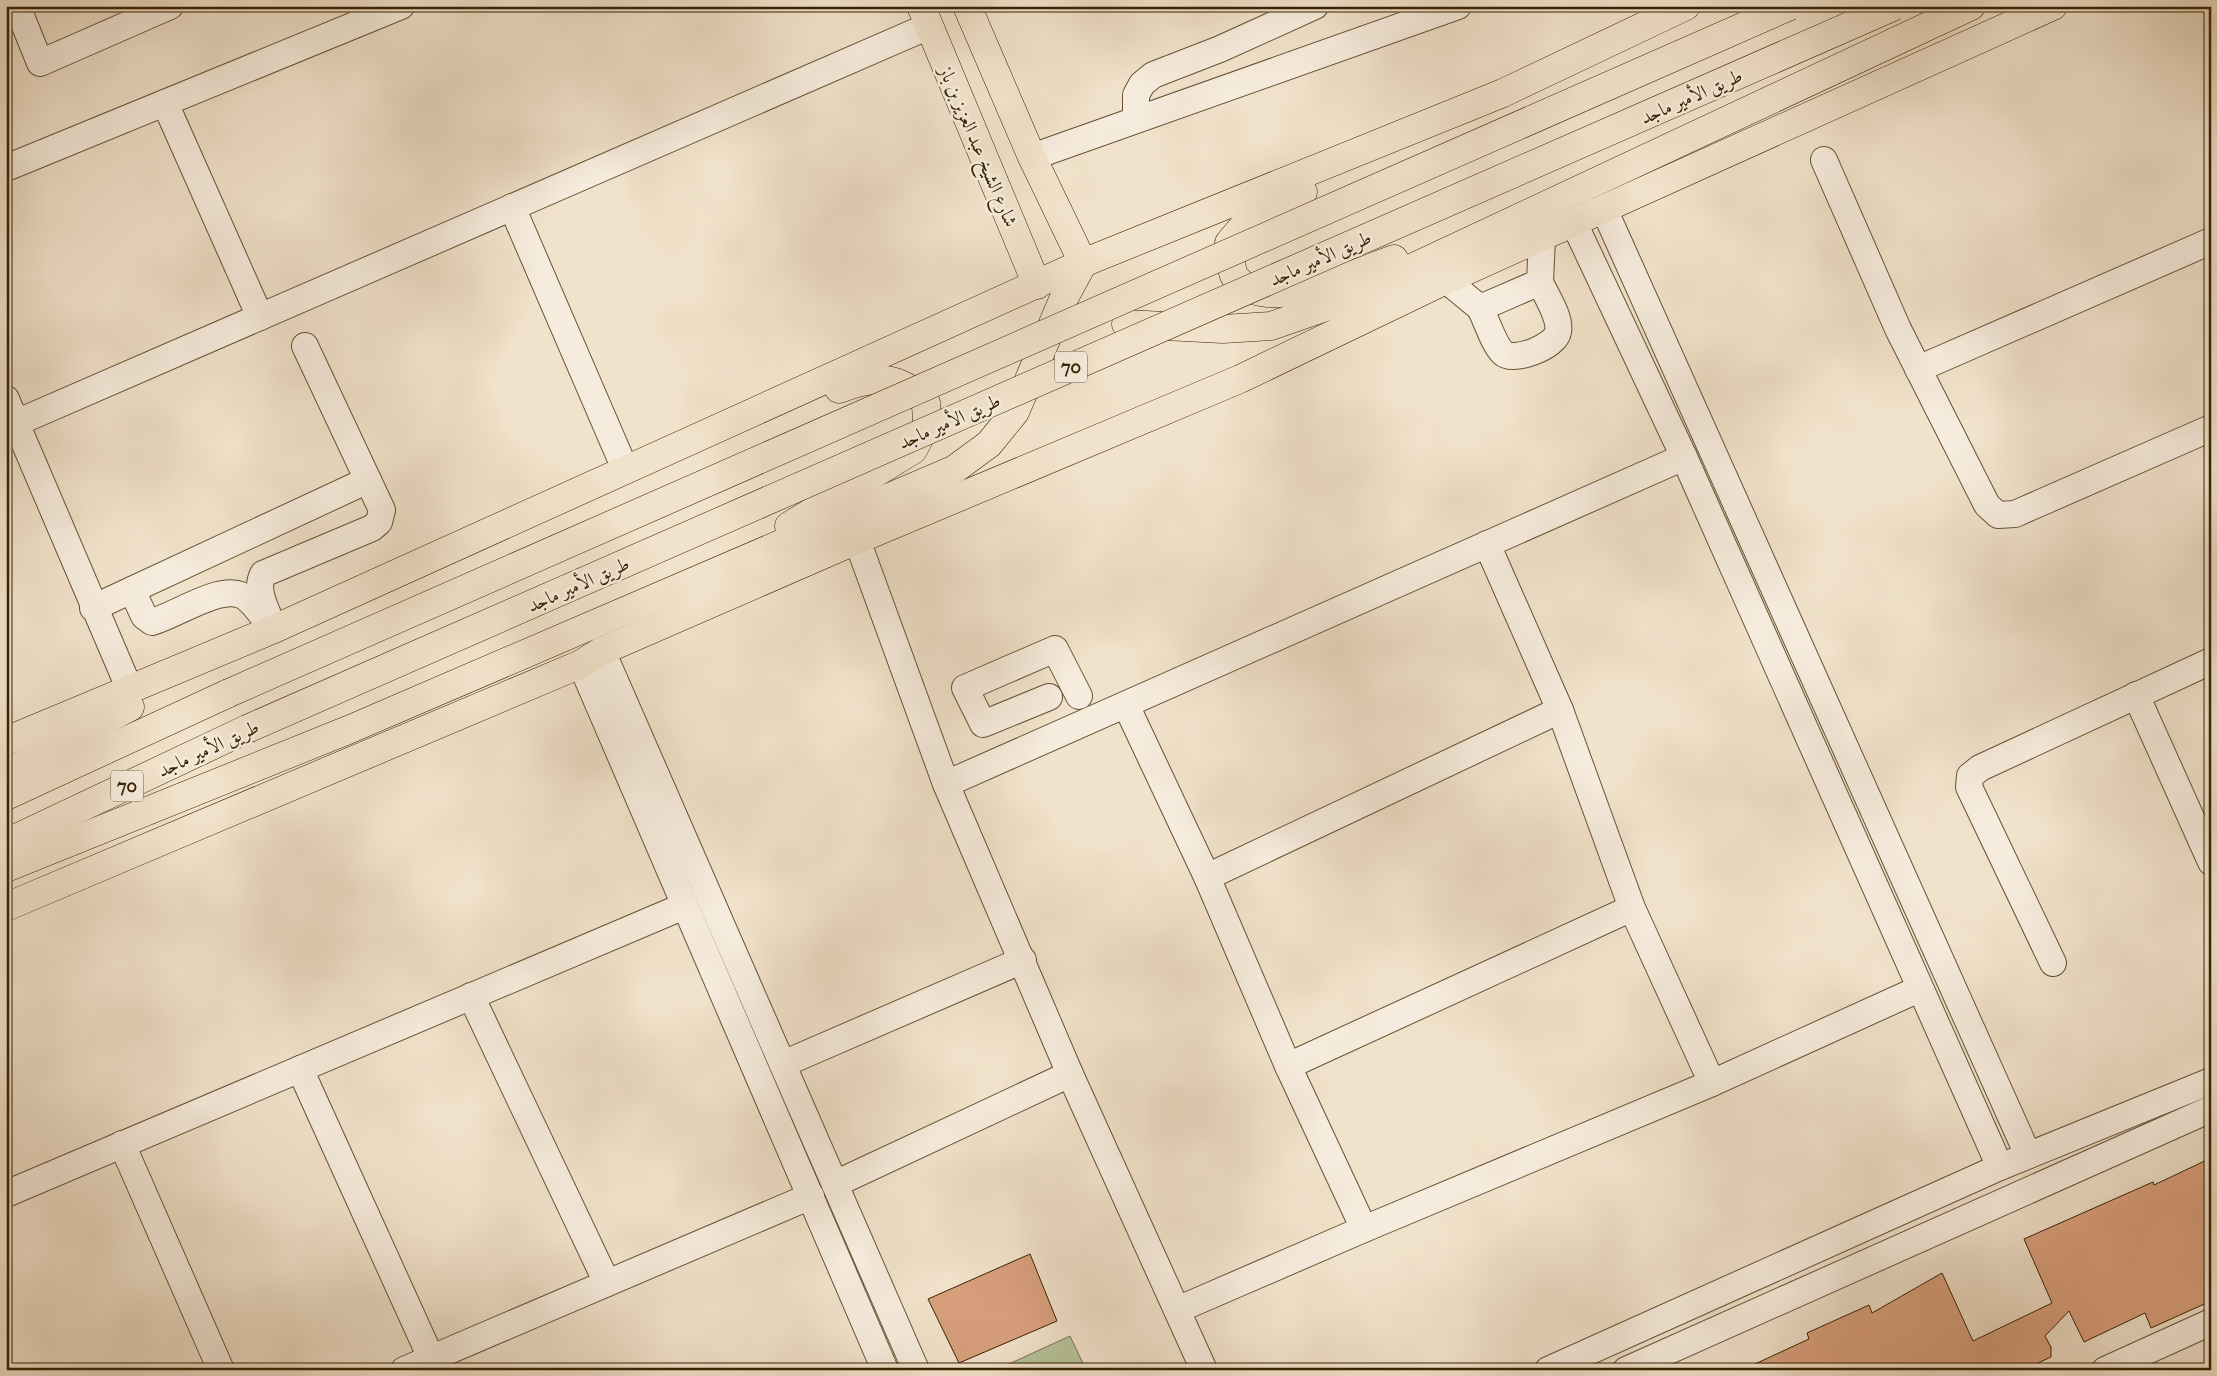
<svg xmlns="http://www.w3.org/2000/svg" width="2217" height="1376" font-family="'IM FELL Great Primer',Amiri,serif">
	<style>
		.green { fill: #b7c49a; stroke: #77734e }
		.building { fill: #d9a07d; stroke: #372201 }
		.lines { fill: none; stroke-linecap: round; stroke-linejoin: round }
		.minor-casing { stroke: #665234; stroke-width: 28 }
		.major-casing { stroke: #372201; stroke-width: 29 }
		.highway-casing { stroke: #372201; stroke-width: 29 }
		.minor { stroke: #f6ecdd; stroke-width: 26 }
		.major { stroke: #f1e2cb; stroke-width: 28 }
		.highway { stroke: #f1e2cb; stroke-width: 28 }
		.highway-bridge-casing { stroke: #372201; stroke-width: 29; stroke-linecap: butt }
		.highway-bridge { stroke: #f1e2cb; stroke-width: 28 }
		.labels { text-anchor: middle; stroke-width: 5; stroke-linejoin: round; paint-order: stroke }
		.shield { fill: #f6ecdd; stroke: #705f43; stroke-width: 1 }
		.shield-label { font-size: 18px; font-weight: bold; fill: #372201 }
		.street-label { font-size: 19px; fill: #372201; stroke: #f6ecdd }
	</style>
	<rect width="100%" height="100%" fill="#f1e2cb"/>
	<filter id="stains"><feTurbulence type="fractalNoise" baseFrequency=".004" numOctaves="4"/><feColorMatrix values="0 0 0 0 .2 0 0 0 0 .09 0 0 0 0 .02 0 0 0 .5 -.17"/></filter>
	<radialGradient id="worn" r=".72"><stop offset=".6" stop-color="#630" stop-opacity="0"/><stop offset="1" stop-color="#630" stop-opacity=".3"/></radialGradient>
	<path class="green" d="M1070,1336L1086,1370H996Z"/>
	<g class="building">
		<path d="M2211,1158V1301L2151,1328L2145,1313L2084,1342L2069,1311L2045,1336L2051,1347V1357L2038,1363L2042,1370H1742L1809,1339L1807,1333L1869,1305L1872,1313L1942,1273L1973,1341L2052,1303L2024,1239L2153,1182L2154,1185Z"/>
		<path d="M1030,1254L1057,1321L959,1363L928,1299Z"/>
	</g>
	<g class="lines">
		<g class="minor-casing">
			<g id="minor">
				<path d="M17,6L40,63L170,6"/>
				<path d="M165,103L260,317"/>
				<path d="M1136,119V95L1142,84L1153,75L1220,49L1315,6"/>
				<path d="M1032,157L1458,6"/>
				<path d="M1824,160L1898,329L1987,505L1998,515L2015,514L2211,428"/>
				<path d="M6,168L401,6"/>
				<path d="M512,207L625,469"/>
				<path d="M1604,209L2028,1155"/>
				<path d="M1574,223L1684,457L2000,1167"/>
				<path d="M1446,280L1480,308L1540,282L1542,238"/>
				<path d="M1480,308C1486,319 1494,345 1503,353C1514,363 1556,346 1558,332C1561,317 1546,296 1540,282"/>
				<path d="M1918,369L2211,241"/>
				<path d="M6,399L16,423L929,26"/>
				<path d="M6,427L16,423L130,690"/>
				<path d="M857,540L946,784L1070,1074L1204,1370"/>
				<path d="M1487,544L1560,710L1632,908L1712,1083"/>
				<path d="M132,590L144,616L152,622C177,615 217,586 241,595C251,599 259,612 266,620"/>
				<path d="M93,608L368,480"/>
				<path d="M274,629C268,612 254,591 263,574L372,528L379,522L382,510L305,346"/>
				<path d="M602,651L916,1370"/>
				<path d="M581,664L885,1370"/>
				<path d="M2136,695L2211,862"/>
				<path d="M1049,697L983,724L965,688L1055,649L1079,696"/>
				<path d="M1126,705L1207,877L1288,1066L1364,1229"/>
				<path d="M946,784L1684,457"/>
				<path d="M1207,877L1560,710"/>
				<path d="M2053,963L1969,787L1970,776L1980,768L2211,661"/>
				<path d="M471,996L607,1283"/>
				<path d="M783,1064L1023,960"/>
				<path d="M1288,1066L1632,908"/>
				<path d="M300,1069L431,1358"/>
				<path d="M122,1144L221,1370"/>
				<path d="M835,1184L1070,1074"/>
				<path d="M6,1194L684,906"/>
				<path d="M1177,1310L1364,1229L1712,1083L1919,989"/>
				<path d="M404,1370L811,1196"/>
				<path d="M1548,1370L2000,1167L2211,1081"/>
				<path d="M1626,1370L2211,1109"/>
				<path d="M2105,1370L2211,1322"/>
			</g>
		</g>
		<g class="major-casing">
			<g id="major">
				<path d="M921,6L1037,285"/>
				<path d="M967,6L1032,157L1083,263"/>
				<path d="M1303,192L1250,218L1229,243C1231,252 1230,269 1235,277C1265,317 1357,272 1394,259"/>
				<path d="M1126,324L1223,329L1271,326L1337,303L1971,6"/>
				<path d="M789,526L913,450L927,424L926,403C898,373 873,376 839,389"/>
				<path d="M6,741L274,629L1083,263L1503,93L1686,6"/>
				<path d="M6,773L130,707"/>
				<path d="M6,868L348,730L955,469L989,444L1015,412L1063,300L1083,263"/>
				<path d="M6,907L581,664L602,651L857,540L1240,379L1446,280L2053,6"/>
			</g>
		</g>
		<g class="highway-casing">
			<g id="highway">
				<path d="M6,796L229,693"/>
				<path d="M6,843L247,729"/>
			</g>
		</g>
		<use href="#minor" class="minor"/>
		<use href="#major" class="major"/>
		<use href="#highway" class="highway"/>
		<g class="highway-bridge-casing">
			<g id="highway-bridge">
				<path d="M229,693L1790,6"/>
				<path d="M247,729L1895,6"/>
			</g>
		</g>
		<use href="#highway-bridge" class="highway-bridge"/>
	</g>
	<g class="labels">
		<g class="shield">
			<rect x="1055" y="351.5" width="32" height="31" rx="4"/>
			<rect x="111" y="770.5" width="32" height="31" rx="4"/>
		</g>
		<g class="shield-label">
			<text x="1071" y="373">70</text>
			<text x="127" y="792">70</text>
		</g>
		<g class="street-label">
			<text transform="translate(1691 96) rotate(-24)" y="7">طريق الأمير ماجد</text>
			<text transform="translate(979 146) rotate(67)" y="7">شارع الشيخ عبد العزيز بن باز</text>
			<text transform="translate(1320 258) rotate(-24)" y="7">طريق الأمير ماجد</text>
			<text transform="translate(949 421) rotate(-24)" y="7">طريق الأمير ماجد</text>
			<text transform="translate(578 584) rotate(-24)" y="7">طريق الأمير ماجد</text>
			<text transform="translate(208 748) rotate(-25)" y="7">طريق الأمير ماجد</text>
		</g>
	</g>
	<rect width="2217" height="1376" fill="none" stroke="#f1e2cb" stroke-width="25"/>
	<rect x="8" y="8" width="2202" height="1361" fill="none" stroke="#372201" stroke-width="2.5"/>
	<rect x="12" y="12" width="2192" height="1351" fill="none" stroke="#372201"/>
	<rect width="100%" height="100%" filter="url(#stains)"/>
	<rect width="100%" height="100%" fill="url(#worn)"/>
</svg>
